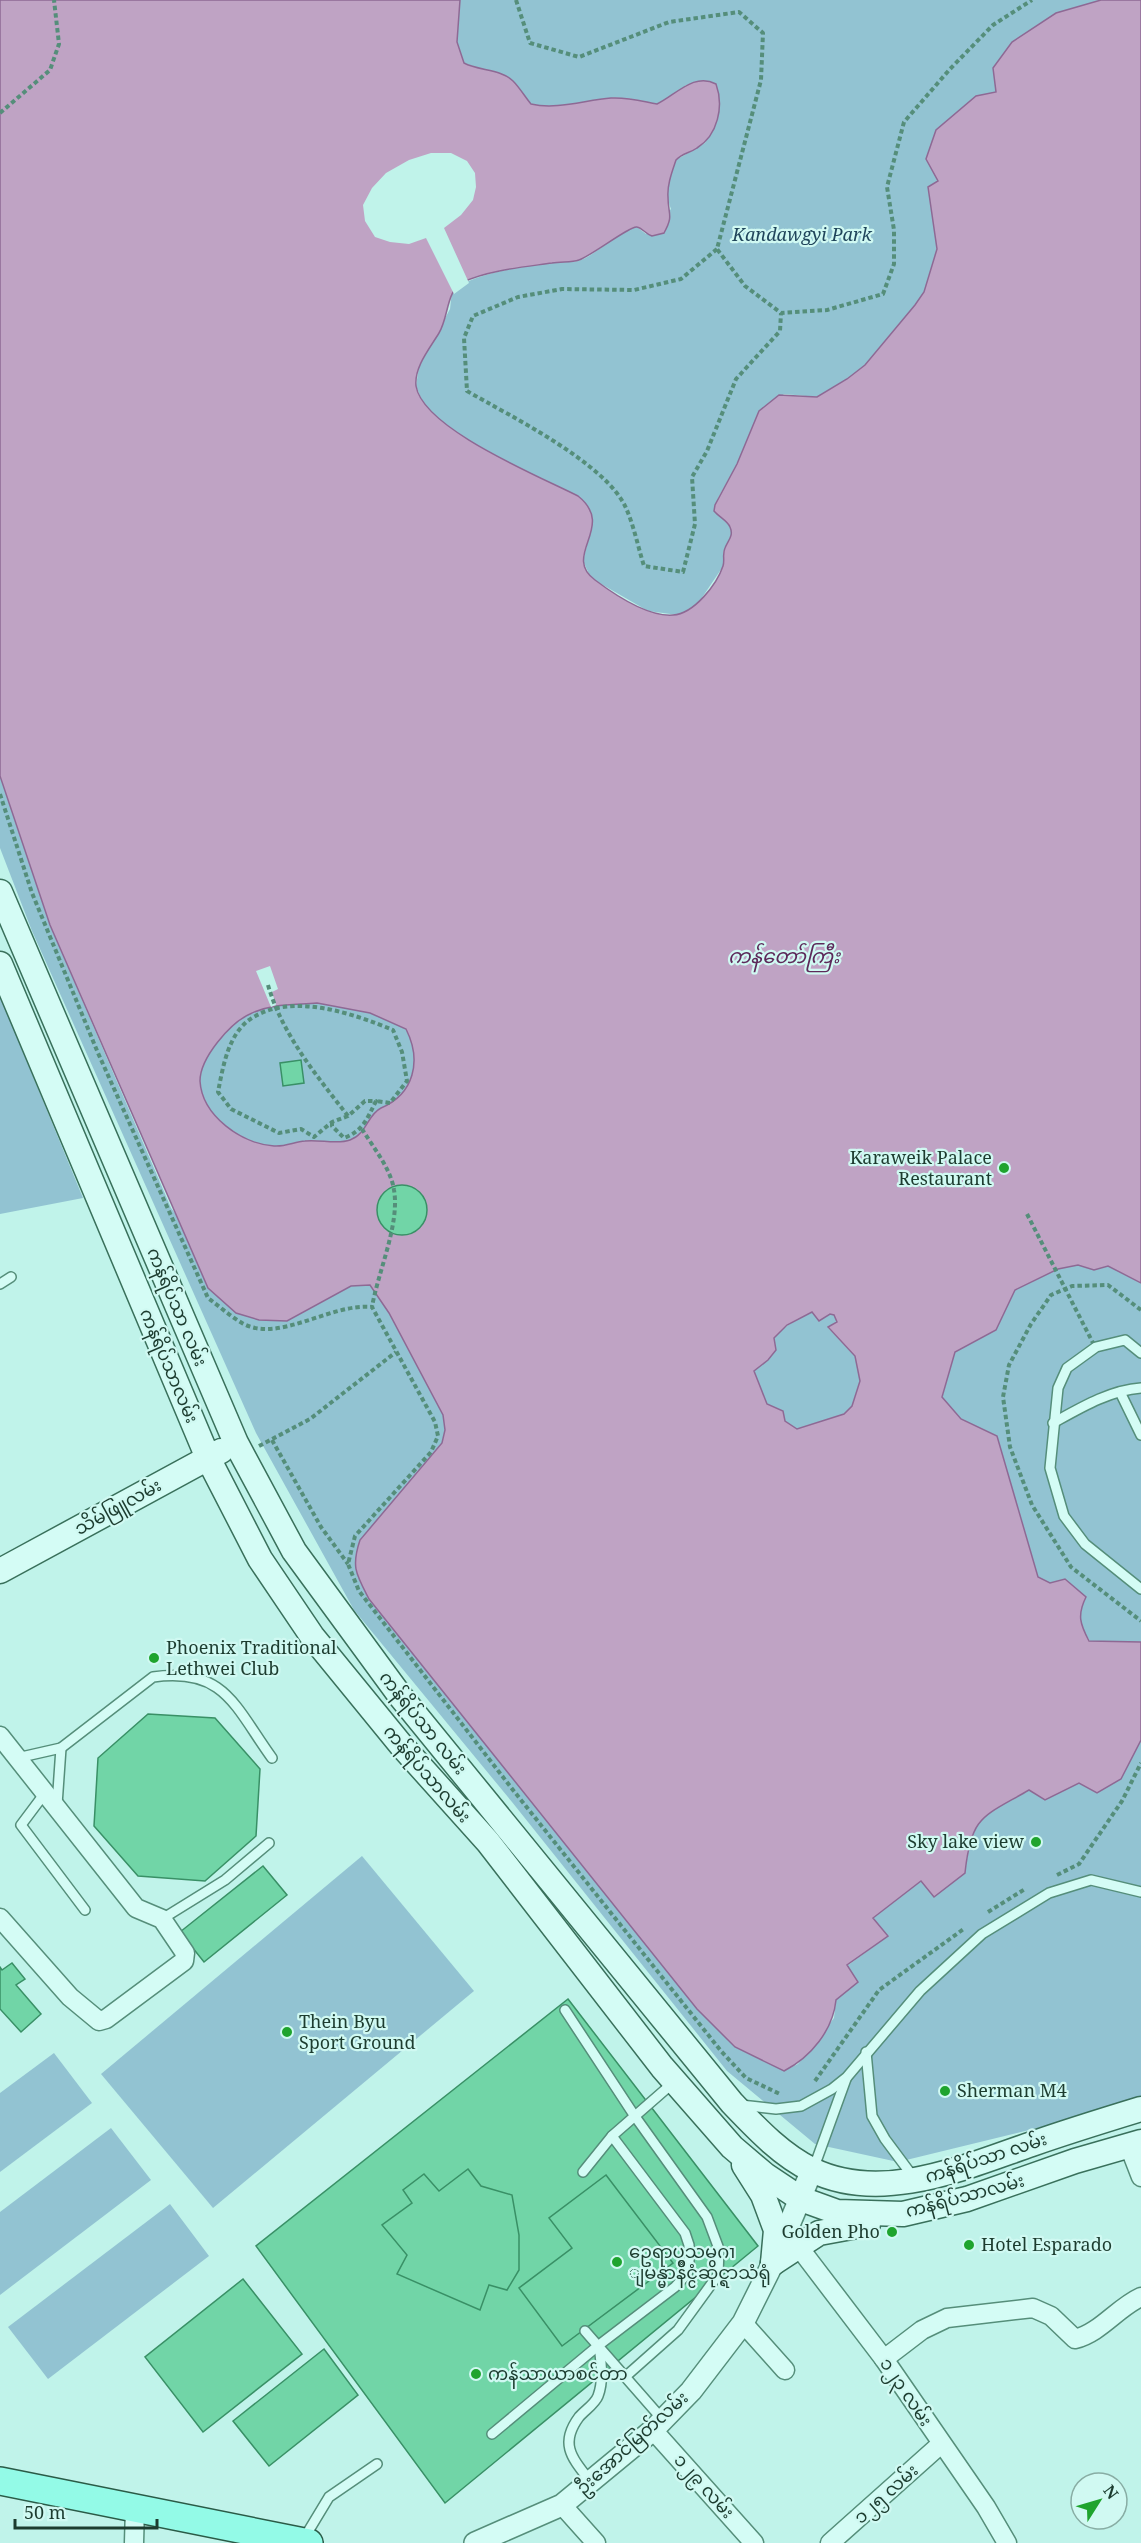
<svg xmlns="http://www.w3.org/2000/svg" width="1141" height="2543" font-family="'Noto Serif','Noto Sans Myanmar',serif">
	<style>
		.green { fill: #92c3d2 }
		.water { fill: #bfa3c4; stroke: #8e6994; stroke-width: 1.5; fill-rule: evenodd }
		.pier { fill: #c0f3ea }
		.building { fill: #71d5a7; stroke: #399066; stroke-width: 1.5 }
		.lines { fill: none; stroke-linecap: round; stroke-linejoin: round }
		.service-casing { stroke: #558e7a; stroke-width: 12 }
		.minor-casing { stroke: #558e7a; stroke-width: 21 }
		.tertiary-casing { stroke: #558e7a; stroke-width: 24 }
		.secondary-casing { stroke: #39705b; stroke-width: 27 }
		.primary-casing { stroke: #2a5b47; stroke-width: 30 }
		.path { stroke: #558e7a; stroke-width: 4; stroke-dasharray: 4.5 3; stroke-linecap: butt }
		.service { stroke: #d4fcf5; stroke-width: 9 }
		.minor { stroke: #d4fcf5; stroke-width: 18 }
		.tertiary { stroke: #d4fcf5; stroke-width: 21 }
		.secondary { stroke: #d4fcf5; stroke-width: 24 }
		.primary { stroke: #93fae7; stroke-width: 27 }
		.path-bridge { stroke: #558e7a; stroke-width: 4; stroke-dasharray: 4.5 3; stroke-linecap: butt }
		.poi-dot { fill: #1fa42e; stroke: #d0f9f2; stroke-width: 2 }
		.labels { text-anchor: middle; stroke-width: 4.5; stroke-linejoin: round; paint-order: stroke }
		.park-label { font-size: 18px; font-style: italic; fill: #20455b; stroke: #d0f9f2 }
		.poi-label { font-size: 18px; fill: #1c3c2f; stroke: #d0f9f2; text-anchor: start }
		.street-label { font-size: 18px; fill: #1c3c2f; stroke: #d0f9f2 }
		.water-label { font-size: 20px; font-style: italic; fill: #5d295a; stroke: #d0f9f2 }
	</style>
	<rect width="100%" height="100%" fill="#c0f3ea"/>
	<g class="green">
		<path d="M460,0H1101L1056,13L996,92L938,181L928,187L937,249L924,292L915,305L865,365L847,379L817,397L784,394L759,411L737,464L718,498L715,512L730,525L732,535L723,552L724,565L697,605L678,615L648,611L596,581L590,576L583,561L588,541L463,437L439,421L424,405L416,386L419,367L450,309L452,291C471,274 527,265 554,262C562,261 570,263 578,261C598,255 622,227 637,227L646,234L671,209C664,192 670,176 676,160L705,143L717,121L686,85L674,96L657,104C641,101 628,97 611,98C585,100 557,110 531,104L512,80L464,63L457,42Z"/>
		<path d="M0,776L50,925L171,1208L259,1320L287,1321L351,1286L370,1285L389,1313L443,1415L445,1430L442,1443L360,1540L369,1599L697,2009L735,2047L784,2071L798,2064L834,2018L836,2000L858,1982L847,1966L888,1936L873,1918L921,1881L965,1873C971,1815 982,1817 1029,1790L1045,1800L1079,1783L1121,1779L1141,1740V2100L1082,2117L898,2162L815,2144L727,2071L512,1802L354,1610L256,1433L32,931L0,848Z"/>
		<path d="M0,996L83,1198L0,1214Z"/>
		<path d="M317,1003L370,1013L406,1029C423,1061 414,1093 381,1108C368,1114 366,1135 350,1140C337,1145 319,1139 305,1141C294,1142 284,1147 273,1146C241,1144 202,1116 200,1081C200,1058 230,1023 250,1014C271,1003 295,1005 317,1003Z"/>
		<path d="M1078,1265L1094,1270L1108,1266L1141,1283V1642L1090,1641L1079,1624V1593L1065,1579L1050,1583L1038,1577L997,1436L961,1419L942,1398L955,1351L996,1330L1015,1290L1058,1269Z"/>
		<path d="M812,1312L834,1315L837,1321L828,1328L855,1356L860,1381L852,1406L844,1414L797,1429L785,1421L783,1411L767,1404L754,1371C777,1354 764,1352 776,1336C786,1324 799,1319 812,1312Z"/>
		<path d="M362,1856L474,1991L213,2208L101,2074Z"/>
		<path d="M54,2053L92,2103L0,2172V2093Z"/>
		<path d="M111,2128L151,2180L0,2295V2212Z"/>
		<path d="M170,2204L209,2256L48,2379L8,2327Z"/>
	</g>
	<path class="water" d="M0,0H460L457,42L464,63C479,71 501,69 513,81C520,88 525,97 531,104C557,110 585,100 611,98C628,97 641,101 657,104C676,95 694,72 716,84C724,106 718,135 697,148C690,153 682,153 676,160C672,172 667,185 668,197C668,215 674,215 664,233L652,236C646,234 642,228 637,227C631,225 591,256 579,260C571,263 561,261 552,263C524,267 489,270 463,282C446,291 449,316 439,333C430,348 414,367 416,386C423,429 541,477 578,496C617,527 561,555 595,580C615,595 648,617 673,615C694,614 717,584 723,566C725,560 722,554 725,548C728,540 734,536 730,527C728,521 719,517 714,511L715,505L737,464L759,411L779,395L817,397L847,379L865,365L915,305L924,292L937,249L928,187L938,181L926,159L936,130L976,96L996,92L993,68L1012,42L1056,13L1101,0H1141V1283L1108,1266L1094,1270L1078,1265L1058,1269L1015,1290L996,1330L955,1352L942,1397L961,1419L997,1436L1038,1577L1050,1583L1065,1579L1086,1597C1077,1615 1080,1624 1089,1641L1141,1642V1740L1121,1779L1097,1793L1079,1783L1045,1800L1029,1790C983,1817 971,1815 965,1873L934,1897L921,1881L873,1918L888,1936L847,1965L858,1982L836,2000C833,2030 811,2057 784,2071L735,2047L697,2009L369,1599C356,1574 351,1567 360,1540L442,1443L445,1430L443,1415L389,1313L370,1285L351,1286L287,1321L259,1320L236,1313L208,1288L50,925L0,776ZM317,1003L370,1013L406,1029C422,1061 414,1094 381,1108C367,1115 367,1134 350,1140C337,1145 319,1139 305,1141C294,1142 285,1147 274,1146C242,1144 202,1116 200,1081C200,1058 230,1023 250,1014C271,1003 295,1005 317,1003ZM812,1312L819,1321L830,1314L834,1315L837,1322L828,1327L855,1356L860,1381L852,1406L844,1414L797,1429L785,1421L783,1411L767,1404L754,1371L768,1360L776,1350L774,1338L787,1325Z"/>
	<g class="pier">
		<path d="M431,153H451L467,161L475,173L476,187L473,200L461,215L444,228L469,283L454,294L426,238L409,244L390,242L375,237L365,221L363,205L372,188L386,173L409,160Z"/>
		<path d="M270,966L278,989L272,992L276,1005L271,1007L256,971Z"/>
	</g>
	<g class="building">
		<path d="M301,1060L304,1083L283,1086L280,1063Z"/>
		<circle cx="402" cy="1210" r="25"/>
		<path d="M148,1714L215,1718L260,1769L256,1836L205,1881L138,1876L94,1826L98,1758Z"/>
		<path d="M263,1866L287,1895L204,1962L180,1932Z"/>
		<path d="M12,1963L25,1979L16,1985L41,2014L21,2032L0,2009V1967L2,1970Z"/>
		<path d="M568,1999L758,2246L445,2503L256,2246Z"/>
		<path d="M468,2169L481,2186L512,2195L519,2235V2270L507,2290L489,2285L480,2310L397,2274L407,2255L382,2225L412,2203L403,2190L424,2174L439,2191Z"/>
		<path d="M606,2175L673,2263L562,2346L519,2288L572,2248L549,2218Z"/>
		<path d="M243,2279L302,2354L203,2432L145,2357Z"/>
		<path d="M324,2349L358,2395L269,2466L233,2421Z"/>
	</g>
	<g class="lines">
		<g class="service-casing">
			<g id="service">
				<path d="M0,1284L11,1277"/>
				<path d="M1141,1353L1125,1340L1096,1347L1067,1368L1058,1388L1050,1468L1064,1516L1085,1544L1141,1589"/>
				<path d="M1120,1392L1141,1435"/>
				<path d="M1053,1423C1080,1408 1110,1390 1141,1388"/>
				<path d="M17,1758L61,1748L153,1677C225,1667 235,1707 272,1758"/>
				<path d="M45,1793L21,1825L85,1910"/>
				<path d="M57,1805L61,1748"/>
				<path d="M162,1919L225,1880L269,1843"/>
				<path d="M565,2010L634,2115L707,2217L719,2249L718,2275L678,2330L625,2377"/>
				<path d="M866,2052L872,2116L885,2139L914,2178"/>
				<path d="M741,2105L776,2109L801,2106L832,2089L847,2077L920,1991L982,1934L1049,1893L1091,1880L1141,1892"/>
				<path d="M813,2170L846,2079"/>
				<path d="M583,2172L612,2136L674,2082"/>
				<path d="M585,2331L663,2420"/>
				<path d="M492,2434L599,2345L675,2287L687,2274L689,2268V2245L685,2233L612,2136"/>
				<path d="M590,2481C572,2458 559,2444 579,2417C585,2410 595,2404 598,2396C604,2380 601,2362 599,2345"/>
				<path d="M303,2540L329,2497L377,2464"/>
			</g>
		</g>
		<g class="minor-casing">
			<g id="minor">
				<path d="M0,1736L136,1908L162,1919L185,1953L184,1961L106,2019L99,2021L70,1997L0,1918"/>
				<path d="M1129,2146L1141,2177"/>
				<path d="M798,2246L884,2359L986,2507L1007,2543"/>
				<path d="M743,2323L785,2370"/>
				<path d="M884,2359L922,2330L947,2318L1033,2308L1051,2316L1075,2339C1100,2333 1117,2308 1141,2297"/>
				<path d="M653,2430L754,2543"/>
				<path d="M562,2505L596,2543"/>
				<path d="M134,2543L135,2507"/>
				<path d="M830,2543L941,2444"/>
			</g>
		</g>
		<g class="tertiary-casing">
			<path id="tertiary" d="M475,2543L562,2505L653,2430L691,2391L743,2323L773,2263L812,2170"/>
		</g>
		<g class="secondary-casing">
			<g id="secondary">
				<path d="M0,892L236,1443L294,1551L401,1697L732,2103C756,2128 781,2155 812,2170C882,2204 965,2167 1032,2144C1069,2131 1105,2120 1141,2109"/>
				<path d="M0,964L208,1458L260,1559L312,1636L401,1745L488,1842L662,2067L732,2147L765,2175L801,2199L837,2212L903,2214L967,2199L1075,2161L1141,2142"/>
				<path d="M0,1571L221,1451"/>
				<path d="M744,2165L763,2195L776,2230L773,2263"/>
				<path d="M773,2263L819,2233L868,2224"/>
			</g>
		</g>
		<g class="primary-casing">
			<path id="primary" d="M0,2481L309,2543"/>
		</g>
		<g class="path">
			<path d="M516,0L530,43L579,57L669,22L739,12L763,33L761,80L717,249L745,286L781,313L827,310L883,294L894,264V230L887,187L904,122L950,69L993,25L1032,0"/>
			<path d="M0,113L50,70L59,44L54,0"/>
			<path d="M717,249L681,279L634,290L562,289L518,297L473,316L464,338L467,391C510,416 606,463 626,508C634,526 638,547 644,566L683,572L695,524L692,477L707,451L736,379L780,331L781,313"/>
			<path d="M0,794L32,893L98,1053L208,1298C219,1306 230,1316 242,1323C278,1344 330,1303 372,1307L435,1422L438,1436L431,1452L355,1536L348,1564L359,1591L513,1790L721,2051L746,2078L780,2094"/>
			<path d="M268,985C282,1034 316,1075 348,1116"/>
			<path d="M332,1122V1126L344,1138C363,1131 367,1119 376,1101H365L348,1116L332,1122L314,1137L301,1129L279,1133L231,1109L218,1092C223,1067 228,1033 252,1018C293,992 354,1014 393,1030L402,1052L407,1081L390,1103L376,1101"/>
			<path d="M362,1129C373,1147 391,1169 394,1190C400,1224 378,1272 372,1307"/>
			<path d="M1141,1310L1108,1285L1072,1286L1051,1295L1031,1324L1009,1365L1003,1397L1010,1447L1032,1505L1071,1567L1141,1621"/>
			<path d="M272,1440L321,1527L348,1564"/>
			<path d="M259,1446L310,1419L396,1352"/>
			<path d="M1057,1875L1079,1864L1122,1801L1141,1763"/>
			<path d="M988,1912L1025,1889"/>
			<path d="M815,2081L879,1990L965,1928"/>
		</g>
		<use href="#service" class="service"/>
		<use href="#minor" class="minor"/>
		<use href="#tertiary" class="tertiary"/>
		<use href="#secondary" class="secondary"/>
		<use href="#primary" class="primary"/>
		<path class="path-bridge" d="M1027,1214L1093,1343"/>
	</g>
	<g class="poi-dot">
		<circle cx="1004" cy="1168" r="6"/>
		<circle cx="154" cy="1658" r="6"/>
		<circle cx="1036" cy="1842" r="6"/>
		<circle cx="287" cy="2032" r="6"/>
		<circle cx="945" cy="2091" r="6"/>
		<circle cx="892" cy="2232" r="6"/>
		<circle cx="969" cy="2245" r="6"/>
		<circle cx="617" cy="2262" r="6"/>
		<circle cx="476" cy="2374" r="6"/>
	</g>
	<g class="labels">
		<g class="park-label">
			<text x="802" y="241">Kandawgyi Park</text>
		</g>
		<g class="poi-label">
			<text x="992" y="1164" text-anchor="end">Karaweik Palace<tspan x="992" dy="21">Restaurant</tspan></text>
			<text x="166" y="1654">Phoenix Traditional<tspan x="166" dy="21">Lethwei Club</tspan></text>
			<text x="1024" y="1848" text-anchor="end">Sky lake view</text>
			<text x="299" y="2028">Thein Byu<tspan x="299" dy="21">Sport Ground</tspan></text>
			<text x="957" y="2097">Sherman M4</text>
			<text x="880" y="2238" text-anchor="end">Golden Pho</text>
			<text x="981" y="2251">Hotel Esparado</text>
			<text x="629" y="2258">ဥေရာပသမဂၢ<tspan x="629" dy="21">ျမန္မာနိဳင္ငံဆိုင္ရာသံရုံ</tspan></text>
			<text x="488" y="2380">ကန်သာယာစင်တာ</text>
		</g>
		<g class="street-label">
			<text transform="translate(177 1307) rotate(67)" y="6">ကန်ရိပ်သာ လမ်း</text>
			<text transform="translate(169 1366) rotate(67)" y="6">ကန်ရိပ်သာလမ်း</text>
			<text transform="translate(118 1507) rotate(-29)" y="6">သိမ်ဖြူလမ်း</text>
			<text transform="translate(423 1723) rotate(51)" y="6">ကန်ရိပ်သာ လမ်း</text>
			<text transform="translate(427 1774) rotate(49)" y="6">ကန်ရိပ်သာလမ်း</text>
			<text transform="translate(986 2158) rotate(-18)" y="6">ကန်ရိပ်သာ လမ်း</text>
			<text transform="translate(965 2196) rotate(-15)" y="6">ကန်ရိပ်သာလမ်း</text>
			<text transform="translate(906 2392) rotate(56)" y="6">၁၂၃ လမ်း</text>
			<text transform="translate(632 2443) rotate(-42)" y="6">ဦးအောင်မြတ်လမ်း</text>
			<text transform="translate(704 2486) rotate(48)" y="6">၁၂၉ လမ်း</text>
			<text transform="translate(886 2494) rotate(-42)" y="6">၁၂၅ လမ်း</text>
		</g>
		<g class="water-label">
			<text x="784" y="963">ကန်တော်ကြီး</text>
		</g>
	</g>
	<g transform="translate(1099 2501) rotate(53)"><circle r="28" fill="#d0f9f2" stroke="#88ada4" stroke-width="1.5"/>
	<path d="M0-4.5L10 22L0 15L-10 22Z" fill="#1fa42e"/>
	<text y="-9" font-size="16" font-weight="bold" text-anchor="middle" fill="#1c3c2f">N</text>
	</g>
	<path d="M15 2519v9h142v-9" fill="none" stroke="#1c3c2f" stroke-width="3"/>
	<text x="24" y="2519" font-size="18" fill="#1c3c2f" stroke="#d0f9f2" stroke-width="4.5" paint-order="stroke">50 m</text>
</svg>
